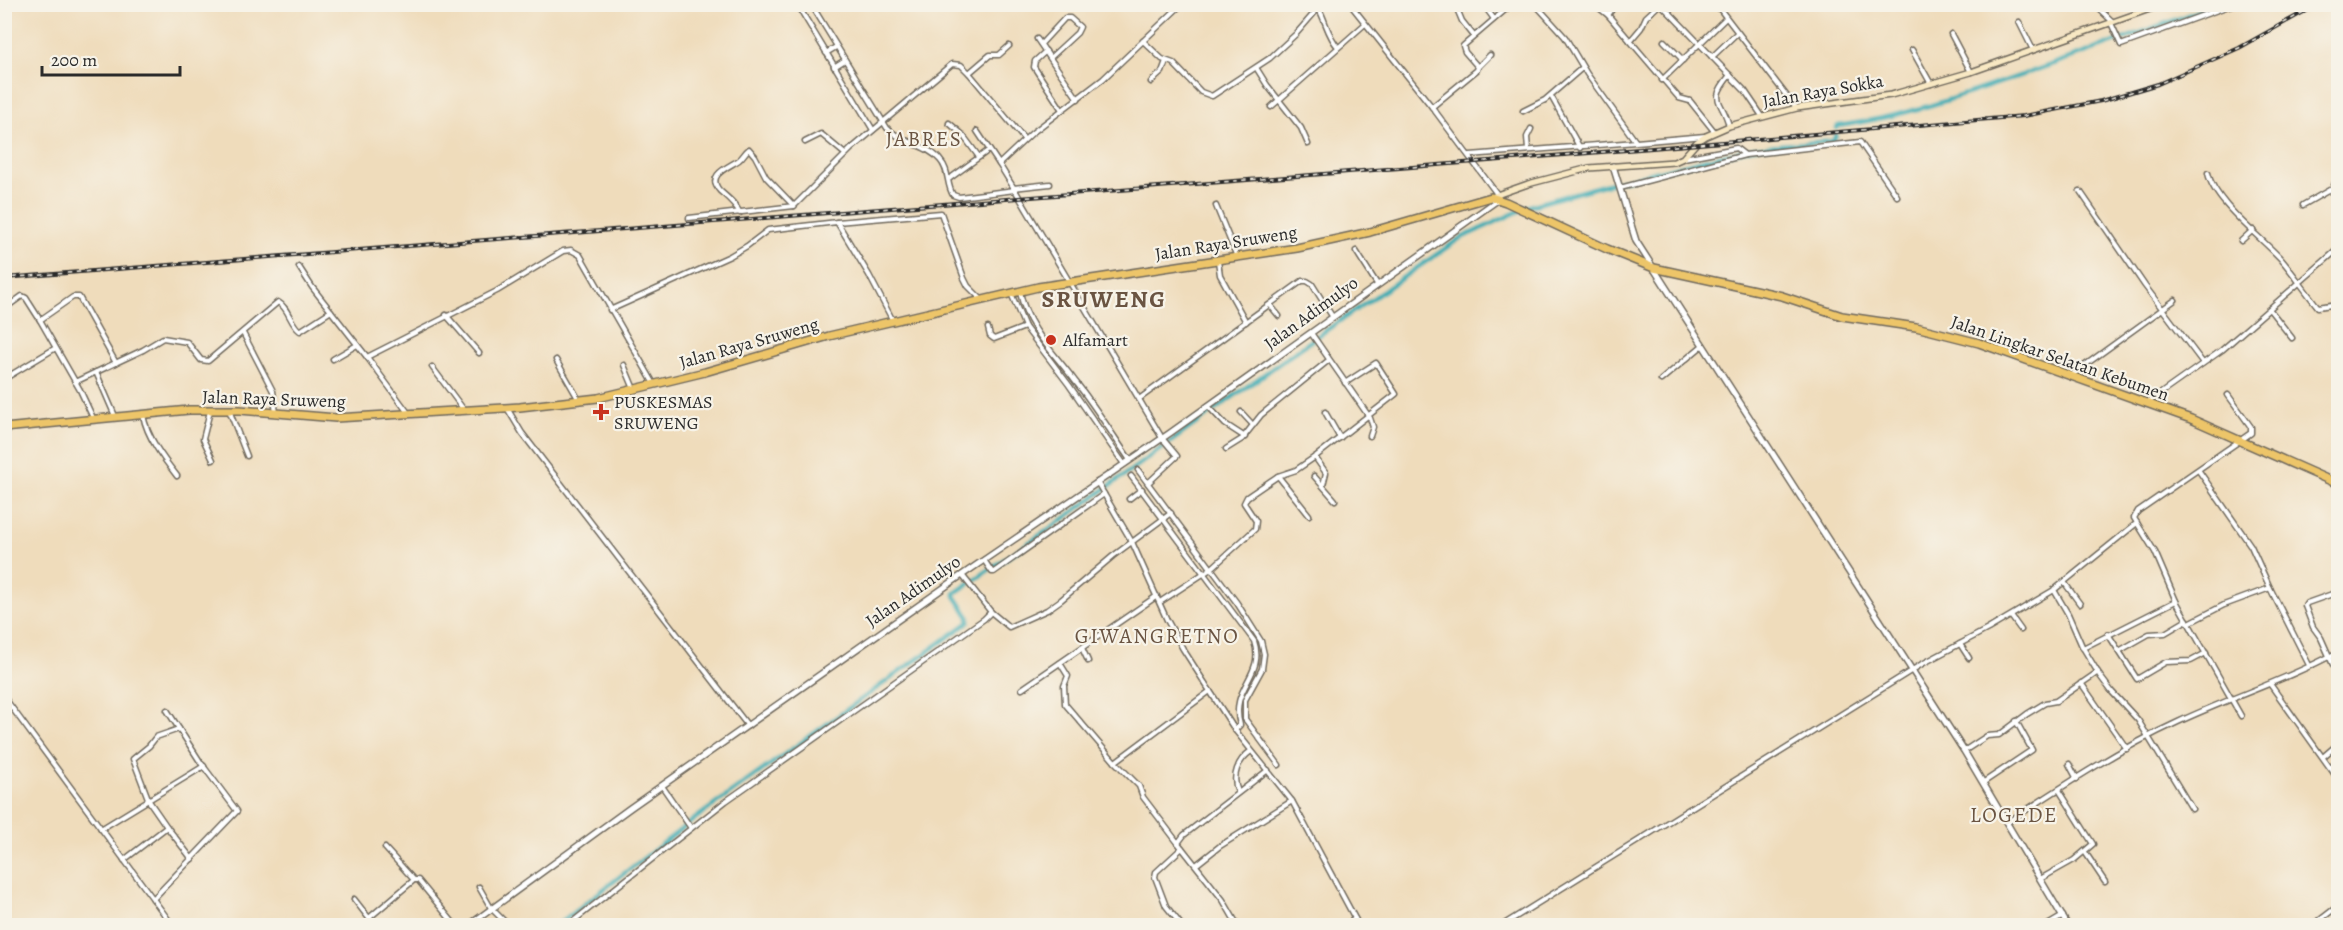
<svg xmlns="http://www.w3.org/2000/svg" width="2343" height="930" font-family="Alegreya,serif">
	<style>
		.lines { fill: none; stroke-linecap: round; stroke-linejoin: round }
		.canal { stroke: #3bacb4; stroke-width: 4.5 }
		.minor-casing { stroke: #70695d; stroke-width: 7 }
		.tertiary-casing { stroke: #70695d; stroke-width: 8 }
		.secondary-casing { stroke: #70695d; stroke-width: 8 }
		.trunk-casing { stroke: #70695d; stroke-width: 10 }
		.minor { stroke: #fff; stroke-width: 4 }
		.tertiary { stroke: #fff; stroke-width: 5 }
		.secondary { stroke: #f8e8c3; stroke-width: 5 }
		.trunk { stroke: #edc569; stroke-width: 7 }
		.rail-casing { stroke: #2b2b2b; stroke-width: 4 }
		.rail { stroke: #f7f3e8; stroke-width: 1.5; stroke-dasharray: 4.5; stroke-linecap: butt }
		.poi-dot { fill: #c8321e; stroke: #f7f3e8; stroke-width: 2 }
		.labels { text-anchor: middle; stroke-width: 4.5; stroke-linejoin: round; paint-order: stroke }
		.street-label { font-size: 18px; fill: #2b2b2b; stroke: #f7f3e8 }
		.poi-label { font-size: 18px; fill: #2b2b2b; stroke: #f7f3e8; text-anchor: start }
		.quarter-label { font-size: 21px; letter-spacing: 1.5px; fill: #6a5442; stroke: #f7f3e8 }
		.district-label { font-size: 24px; font-weight: bold; letter-spacing: 1.5px; fill: #6a5442; stroke: #f7f3e8 }
	</style>
	<rect width="100%" height="100%" fill="#f7f3e8"/>
	<filter id="ink" filterUnits="userSpaceOnUse"><feTurbulence type="fractalNoise" baseFrequency=".0167" numOctaves="2"/><feDisplacementMap in="SourceGraphic" scale="12" xChannelSelector="R" yChannelSelector="G"/><feConvolveMatrix kernelMatrix="1 2 1 2 8 2 1 2 1" color-interpolation-filters="sRGB"/></filter>
	<filter id="wash" filterUnits="userSpaceOnUse"><feTurbulence type="fractalNoise" baseFrequency=".008" numOctaves="4" result="noise"/><feDisplacementMap in="SourceGraphic" scale="24" xChannelSelector="R" yChannelSelector="G"/><feGaussianBlur stdDeviation="1.35" result="paint"/><feColorMatrix in="noise" values="0 0 0 0 0 0 0 0 0 0 0 0 0 0 0 0 0 1.4 0 .05"/><feComposite in="paint" operator="in"/></filter>
	<g filter="url(#wash)">
		<rect width="100%" height="100%" fill="#efdcbb"/>
		<g class="lines">
			<g class="canal">
				<path d="M1837,128L1838,126C1904,117 1965,95 2028,73C2091,51 2154,28 2217,4"/>
				<path d="M556,926L696,818L969,622V617L955,596V593L1062,520L1302,347L1459,239L1530,206L1600,186L1756,147L1833,141L1836,135"/>
			</g>
		</g>
	</g>
	<g filter="url(#ink)">
		<g class="lines">
			<g class="minor-casing">
				<g id="minor">
					<path d="M797,4L873,130"/>
					<path d="M811,4L887,128C901,143 927,144 940,160C950,171 946,184 953,195L959,197L1015,190L1162,438L1177,456L1148,483"/>
					<path d="M1350,4L1432,107L1497,194"/>
					<path d="M1455,4L1462,21L1474,36"/>
					<path d="M1483,4L1494,19"/>
					<path d="M1535,4L1565,37L1587,74L1636,142L1705,136"/>
					<path d="M1594,4L1608,15L1679,98L1690,101L1714,131"/>
					<path d="M1661,4L1745,91L1762,116"/>
					<path d="M1716,4L1796,108"/>
					<path d="M2094,4L2113,22"/>
					<path d="M1319,9C1326,22 1328,36 1338,47"/>
					<path d="M1608,15L1616,4"/>
					<path d="M2019,22L2033,50"/>
					<path d="M2111,23L2121,45L2234,4"/>
					<path d="M1951,34L1971,72"/>
					<path d="M1037,39L1078,99"/>
					<path d="M1143,41L1162,59L1173,63L1201,92L1212,96L1270,58L1296,34L1322,4"/>
					<path d="M1630,41L1641,28L1646,17L1660,4"/>
					<path d="M1664,41L1683,60"/>
					<path d="M1041,44L1065,18H1070L1080,27L1077,33L1051,57"/>
					<path d="M1912,50L1931,84"/>
					<path d="M1046,51L1035,61L1034,67L1062,110"/>
					<path d="M826,53L836,47"/>
					<path d="M1712,57L1737,33"/>
					<path d="M834,67L845,60"/>
					<path d="M1478,67L1490,55"/>
					<path d="M1257,69L1267,85L1301,128L1308,144"/>
					<path d="M969,73L990,55H999L1009,46"/>
					<path d="M1662,80L1726,18"/>
					<path d="M1151,82L1162,72L1166,61"/>
					<path d="M1551,96L1580,148"/>
					<path d="M1271,107L1365,24"/>
					<path d="M1432,107L1477,70L1478,67L1465,52L1463,46L1512,4"/>
					<path d="M1523,111L1545,100L1582,68"/>
					<path d="M949,123L962,134L979,157"/>
					<path d="M1729,126C1723,99 1707,103 1730,75"/>
					<path d="M977,131L999,164"/>
					<path d="M805,142L821,134L845,154"/>
					<path d="M1528,150L1527,137L1531,129"/>
					<path d="M1470,155L1636,142"/>
					<path d="M1684,158L1736,148L1745,155L1860,142L1897,196"/>
					<path d="M2208,173C2214,202 2260,236 2281,259C2294,274 2305,291 2318,307L2331,305L2338,315"/>
					<path d="M949,179L989,150"/>
					<path d="M2335,183L2333,188L2338,200"/>
					<path d="M1013,188L1050,184"/>
					<path d="M1620,188L1745,155"/>
					<path d="M1015,190L999,164L1032,133L1103,79L1182,4"/>
					<path d="M2080,191L2145,286L2203,363"/>
					<path d="M2303,205L2333,188"/>
					<path d="M1216,206L1237,257"/>
					<path d="M740,213C735,203 728,198 720,191C705,175 729,167 739,160C743,157 745,152 749,149L755,156L766,177L794,206"/>
					<path d="M689,218L794,206L851,149L952,64L961,65L969,73L1024,139"/>
					<path d="M837,222L941,213L964,278L968,286L982,300"/>
					<path d="M2241,241L2253,230"/>
					<path d="M1356,251L1377,284"/>
					<path d="M1218,261L1220,275L1246,322"/>
					<path d="M299,267L312,287L367,357"/>
					<path d="M1020,292C1027,328 1054,353 1075,381C1095,406 1112,434 1130,460"/>
					<path d="M1011,293L1025,327L1069,385L1124,464"/>
					<path d="M1270,305L1279,316"/>
					<path d="M4,309L22,296L26,298L40,320"/>
					<path d="M610,310L730,256L747,246L768,230L837,222L869,275L893,321"/>
					<path d="M2270,310L2292,338"/>
					<path d="M446,315L479,353"/>
					<path d="M988,328L990,336L994,339L1025,327"/>
					<path d="M243,333L273,391L276,413"/>
					<path d="M1311,333L1370,418L1373,427L1370,436"/>
					<path d="M333,359L357,345"/>
					<path d="M556,360L579,400"/>
					<path d="M624,365L634,389"/>
					<path d="M432,367L464,410"/>
					<path d="M96,372L115,416"/>
					<path d="M2070,376L2175,300"/>
					<path d="M4,379L54,349"/>
					<path d="M1661,380L1703,345"/>
					<path d="M75,382L143,350L163,338L187,342L201,360L208,361L278,302C289,308 290,324 300,331L331,311"/>
					<path d="M2228,395L2251,427V433L2138,511L2134,518L2155,552L2176,601L2241,716"/>
					<path d="M1139,399L1302,281H1307L1312,284L1332,316"/>
					<path d="M2147,403L2222,350L2338,249"/>
					<path d="M1208,406L1225,424L1245,437"/>
					<path d="M507,408L522,433L748,726"/>
					<path d="M229,410L247,456"/>
					<path d="M210,411L203,439L213,460"/>
					<path d="M1241,412L1253,425"/>
					<path d="M1325,412L1340,438"/>
					<path d="M409,414L367,357L497,291L563,251L571,250L580,255L654,384"/>
					<path d="M143,415C147,437 163,458 177,476"/>
					<path d="M94,420L80,390L40,320L73,297H79L116,363"/>
					<path d="M1226,449L1242,439L1261,415L1329,360"/>
					<path d="M1315,457L1326,473L1323,485"/>
					<path d="M1138,470L1237,603L1261,641L1264,654L1262,669L1245,700V719L1279,765"/>
					<path d="M1131,476L1254,641C1266,676 1229,687 1240,725L1235,730"/>
					<path d="M1278,476L1309,515"/>
					<path d="M1314,476L1335,500"/>
					<path d="M1097,482L1132,542L1167,620L1183,649L1235,730L1292,801L1359,926"/>
					<path d="M1129,499L1142,489"/>
					<path d="M984,560L992,572H994L1104,494"/>
					<path d="M2064,582L2080,604"/>
					<path d="M2270,588L2309,665"/>
					<path d="M2054,590L2068,614L2082,646L2100,676L2112,692L2138,720L2192,809"/>
					<path d="M2338,592L2307,603L2305,606L2313,627L2321,638L2338,676"/>
					<path d="M1160,602L1212,568L1255,529L1256,521L1244,503L1247,497L1278,476L1296,470L1315,457L1396,394L1376,363L1345,383"/>
					<path d="M991,612L1009,627L1047,610L1061,600L1113,556L1171,513"/>
					<path d="M2011,616L2021,630"/>
					<path d="M2189,623L2224,605L2270,588L2251,546L2199,471"/>
					<path d="M2108,634L2137,679L2166,662L2191,661L2206,653"/>
					<path d="M1960,644L1969,658"/>
					<path d="M1082,648L1088,661"/>
					<path d="M2083,648L2176,601"/>
					<path d="M2119,651L2149,634L2165,633L2187,620"/>
					<path d="M2333,655L2338,664"/>
					<path d="M1060,663L1068,676L1064,686L1065,704L1115,762"/>
					<path d="M2081,683L2127,749"/>
					<path d="M2270,684L2338,779"/>
					<path d="M1022,689L1157,596"/>
					<path d="M4,697L173,926"/>
					<path d="M1964,751L1987,736L1999,735L2027,714L2045,703L2056,701L2098,672"/>
					<path d="M2324,756L2338,744"/>
					<path d="M2069,764L2077,779"/>
					<path d="M1984,782L2032,750L2016,721"/>
					<path d="M662,786L691,828"/>
					<path d="M1238,792C1231,776 1238,760 1251,751"/>
					<path d="M2008,822C2063,786 2119,749 2178,722C2231,697 2287,680 2338,652"/>
					<path d="M167,827L192,859"/>
					<path d="M101,829L204,766"/>
					<path d="M1178,843L1143,797L1139,786L1115,762L1210,691"/>
					<path d="M385,848L414,880H418L456,926"/>
					<path d="M1182,848L1156,872L1155,877L1166,906L1182,926"/>
					<path d="M2085,852L2105,882"/>
					<path d="M124,860L167,827L149,801L133,759L149,746L156,737L179,729"/>
					<path d="M1196,865L1220,846L1292,801"/>
					<path d="M2042,878L2074,860L2093,844L2059,790"/>
					<path d="M479,887L491,908L509,926"/>
					<path d="M153,899L237,811L201,763L167,710"/>
					<path d="M354,899L375,926"/>
					<path d="M369,918L414,880"/>
					<path d="M567,926L726,801L984,619L991,612L962,575"/>
					<path d="M1238,926L1223,900L1178,843L1184,835L1268,770"/>
					<path d="M1344,926L1355,919"/>
					<path d="M1501,926L1922,664L1988,629L2054,590L2137,523"/>
					<path d="M2046,926L2063,916"/>
					<path d="M2312,926L2338,906"/>
				</g>
			</g>
			<g class="tertiary-casing">
				<g id="tertiary">
					<path d="M1613,166L1636,241L1964,751L2068,926"/>
					<path d="M468,926L630,808L962,575L1170,433L1499,199"/>
				</g>
			</g>
			<g class="secondary-casing">
				<path id="secondary" d="M1491,197L1528,184L1589,168L1674,162L1683,158L1697,142L1706,136L1729,126L1797,108L1891,95L1919,87L1971,72L2164,4"/>
			</g>
			<g class="trunk-casing">
				<path id="trunk" d="M4,428L189,410H240L336,418L520,407L598,398L705,372L829,336L1038,287L1297,248L1370,232L1491,197L1506,202L1607,249L1654,268L1782,296L1842,316L1916,327L1979,343L2191,419L2338,484"/>
			</g>
			<use href="#minor" class="minor"/>
			<use href="#tertiary" class="tertiary"/>
			<use href="#secondary" class="secondary"/>
			<use href="#trunk" class="trunk"/>
			<g class="rail-casing">
				<path id="rail" d="M4,278L1652,148L2024,116L2101,101L2158,84L2239,48L2318,4"/>
			</g>
			<use href="#rail" class="rail"/>
		</g>
	</g>
	<g class="poi-dot">
		<circle cx="1051" cy="340" r="6"/>
		<path d="M598 403h6v6h6v6h-6v6h-6v-6h-6v-6h6z"/>
	</g>
	<g class="labels">
		<g class="street-label">
			<text transform="translate(1823 91) rotate(-10)" y="6">Jalan Raya Sokka</text>
			<text transform="translate(1226 243) rotate(-9)" y="6">Jalan Raya Sruweng</text>
			<text transform="translate(1311 313) rotate(-36)" y="6">Jalan Adimulyo</text>
			<text transform="translate(749 343) rotate(-16)" y="6">Jalan Raya Sruweng</text>
			<text transform="translate(2060 358) rotate(19)" y="6">Jalan Lingkar Selatan Kebumen</text>
			<text transform="translate(274 399) rotate(2)" y="6">Jalan Raya Sruweng</text>
			<text transform="translate(913 591) rotate(-35)" y="6">Jalan Adimulyo</text>
		</g>
		<g class="poi-label">
			<text x="1063" y="346">Alfamart</text>
			<text x="614" y="408">PUSKESMAS<tspan x="614" dy="21">SRUWENG</tspan></text>
		</g>
		<g class="quarter-label">
			<text x="924" y="146">JABRES</text>
			<text x="1157" y="643">GIWANGRETNO</text>
			<text x="2014" y="822">LOGEDE</text>
		</g>
		<g class="district-label">
			<text x="1104" y="307">SRUWENG</text>
		</g>
	</g>
	<rect width="2343" height="930" fill="none" stroke="#f7f3e8" stroke-width="24"/>
	<path d="M42 66v9h138v-9" fill="none" stroke="#2b2b2b" stroke-width="3"/>
	<text x="51" y="66" font-size="18" fill="#2b2b2b" stroke="#f7f3e8" stroke-width="4.5" paint-order="stroke">200 m</text>
</svg>
